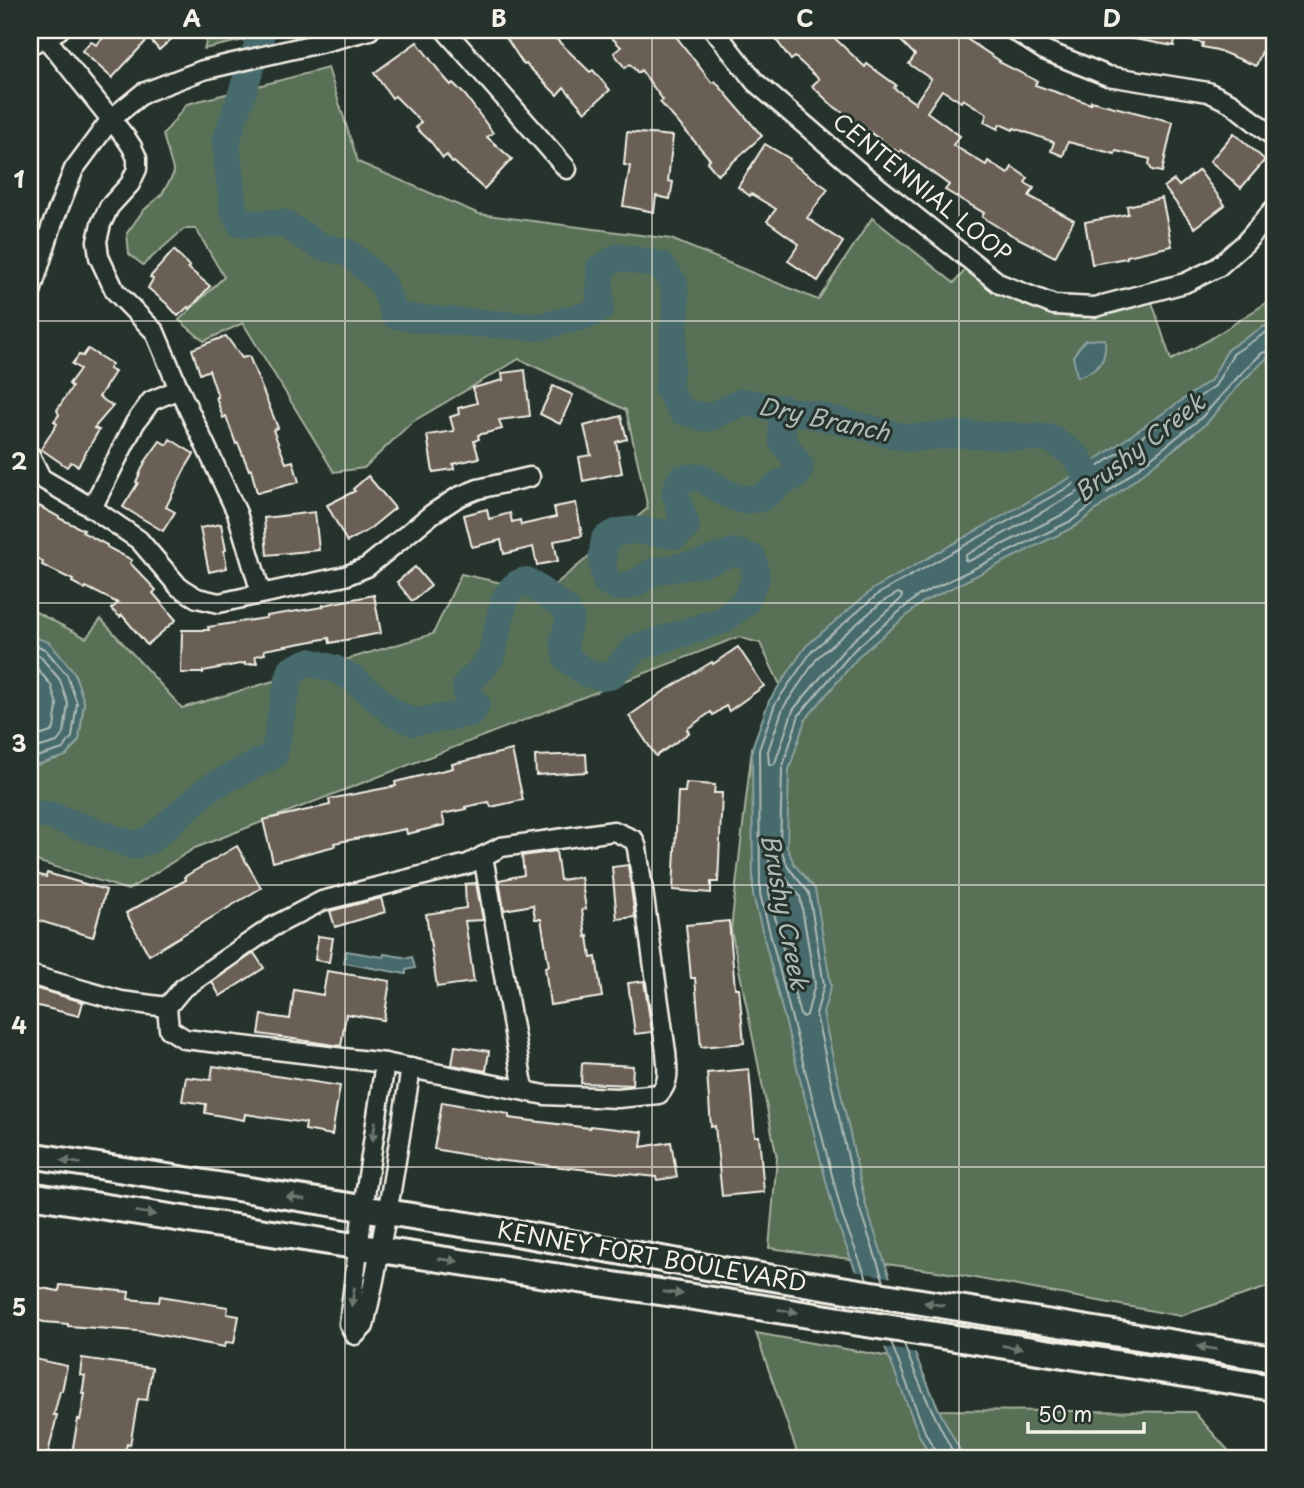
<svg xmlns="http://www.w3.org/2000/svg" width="1304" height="1488" font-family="'Playpen Sans',sans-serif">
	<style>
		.green { fill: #596f54; stroke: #a6b09e; stroke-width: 2 }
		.water { fill: #476b6c; stroke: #8ca19e; stroke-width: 2 }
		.pier { fill: #26332d }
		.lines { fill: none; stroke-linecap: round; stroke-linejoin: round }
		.shore { stroke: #afbbb6; stroke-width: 2 }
		.river { stroke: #476b6c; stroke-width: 28 }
		.building { fill: #6a5f55; stroke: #f4f1e8; stroke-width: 2 }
		.minor-casing { stroke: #f4f1e8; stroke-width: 23 }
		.secondary-casing { stroke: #f4f1e8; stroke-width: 30 }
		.minor { stroke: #26332d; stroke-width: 18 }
		.secondary { stroke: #26332d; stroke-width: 24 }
		.oneway { fill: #6e766e }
		.grid { fill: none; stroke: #f4f1e8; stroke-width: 2; stroke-opacity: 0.55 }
		.labels { text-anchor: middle; stroke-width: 6; stroke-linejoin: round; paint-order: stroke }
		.street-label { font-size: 23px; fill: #f4f1e8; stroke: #26332d }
		.water-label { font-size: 24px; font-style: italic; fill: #afbbb6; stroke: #26332d }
		.neatline { fill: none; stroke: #f4f1e8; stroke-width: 2.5 }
		.grid-label { font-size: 23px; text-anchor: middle; font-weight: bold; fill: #f4f1e8 }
	</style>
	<rect width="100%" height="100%" fill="#26332d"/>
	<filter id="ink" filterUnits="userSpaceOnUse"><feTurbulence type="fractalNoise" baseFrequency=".0143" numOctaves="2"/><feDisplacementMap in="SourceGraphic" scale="14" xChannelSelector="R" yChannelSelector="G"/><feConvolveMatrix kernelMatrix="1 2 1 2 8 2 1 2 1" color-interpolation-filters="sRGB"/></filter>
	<g filter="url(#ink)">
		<g class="green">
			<path d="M210,30H288L204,49Z"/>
			<path d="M328,68L358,162L479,214L671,239L818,300L872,218L954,283L967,268C1007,295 1042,322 1093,317C1112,316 1133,307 1152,302L1171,360L1207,341L1274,298V1285L1180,1316L937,1271L769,1248L777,1158L731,929L752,748L783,691L760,643L738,637L195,848L128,890L30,859V767L66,756L79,740L84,702L74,672L49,643L30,636V609L86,638L101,619L182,708L433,634L461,574L511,585L552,587L648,508L626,410L519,359L412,422L364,468L334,472L243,323L204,341L179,320L224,277L196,229H184L143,265L129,254L127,233L143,211L162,194L174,173L163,135L187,104Z"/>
			<path d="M756,1333L918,1362L939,1410L1194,1412L1235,1458H799Z"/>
		</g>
		<g class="water">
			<path d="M1274,324V356L1267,358L1242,382L1207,423L1076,526L923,602L860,655L805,720L789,770L787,847L794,864L815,889L831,986L823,1013L866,1206L918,1362L939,1410L964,1458H931L919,1435L836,1220L753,895L752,748L769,701L806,646L873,589L1068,479L1211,380L1228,349L1263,327Z"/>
			<path d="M1105,339C1107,361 1099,371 1077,377L1073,356L1085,340Z"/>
			<path d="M30,636L49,642L74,672L84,702L79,740L66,756L30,767Z"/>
			<path d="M346,951L383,957L384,954L408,958L412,957L415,968L406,970V974L344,963Z"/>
		</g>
		<path class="pier" d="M852,1271L893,1278L918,1353L882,1347Z"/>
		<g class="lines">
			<g class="shore">
				<path d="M1118,465L1121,468L1120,471L1068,512L969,561L965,560L966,555L1076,493Z"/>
				<path d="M898,593L902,595L901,599L848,645L793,710L775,763L772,765H769L768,751L783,708L818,657L882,602Z"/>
				<path d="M30,643L45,649L67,675L77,703L72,737L63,749L30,759"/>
				<path d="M30,652L40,656L60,680L68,704L64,733L57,742L30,750"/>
				<path d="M30,664L34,665L51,685L57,705L54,729L51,732L30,739"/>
				<path d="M770,858L775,859L781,872L800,896L815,984L807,1015L804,1017L800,1015L769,893V861Z"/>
				<path d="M867,1279L843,1218L760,894L759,750L775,704L812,651L878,594L1072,485L1215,386L1233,354L1265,333L1274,331"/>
				<path d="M884,1282L859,1207L816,1014L824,985L809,893L788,867L780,847L782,769L799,715L854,650L918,596L1073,520L1201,418L1237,378L1262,353L1274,350"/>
				<path d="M891,1342L925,1432L936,1453L937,1458"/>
				<path d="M904,1344C918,1384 937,1421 956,1458"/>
			</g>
			<g class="river">
				<path d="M261,30L260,38L226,142L233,208L241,224L283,223L320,246L349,253L383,284L395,315L419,319L538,327L588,315L600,309V268L619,257L660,265L674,283L676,310L668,389L682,411L707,418L743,402L814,415L908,438L958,434L1050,438L1078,458L1093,490"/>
				<path d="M30,813L51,816L133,845L150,840L209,788L274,755C281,726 282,697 292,670L309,662L335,669L352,678L395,714L414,722L472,713L476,703L467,695L466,685C473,677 486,667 491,656C500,634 497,585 527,581L566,609L570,618L564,640L565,649L568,660L589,674L603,677L612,675L635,648L721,621L745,603L756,578L753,558L734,552L702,563L655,571L634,584L618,587L607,582C601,567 602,555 605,539C624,524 655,533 677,535L686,527L675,492L681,479L700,477L726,493L743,500L761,498L782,482L796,476L800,466L782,440V408"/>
			</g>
		</g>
		<g class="building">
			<path d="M111,30H169L175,36L159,50L149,38L112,78L82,51L91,41L96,45Z"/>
			<path d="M501,30H547L590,72L593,70L610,90L585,112L564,87L557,95L526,64L524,65Z"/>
			<path d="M604,30H671L712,83L715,81L762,136L718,175L707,162L710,159L660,102L663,100L641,70L638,73L630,64L625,68L614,53L621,47Z"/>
			<path d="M769,30H826L865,67L867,64L896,85L894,88L915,103L931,79L909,64L915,55L890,30H953L1000,61L999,62L1037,81L1035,85L1091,104V101L1173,122L1162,172L1152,170L1149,165L1150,159L1116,151L1115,154L1068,142L1063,156L1051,151L1054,142L1014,128L1013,130L1000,124L998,129L984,122L987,114L963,99L961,102L942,90L927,112L960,136L953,145L986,165L988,161L1008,174L1012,167L1028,178L1025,183L1034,188L1029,196L1074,220L1055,257L1008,233L982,217L984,213L945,190L949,185L901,150L899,153L832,105L812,86L819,79L795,57L791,60Z"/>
			<path d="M1118,30H1271L1256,66L1217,50L1202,47L1203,43L1175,38L1174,46L1117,36Z"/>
			<path d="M417,42L443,76L451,85L453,83L465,95L493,133L487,137L512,159L484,189L454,162L452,163L447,155L443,158L431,142L416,128L421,122L395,96L392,98L374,73Z"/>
			<path d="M627,132L673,136L668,181L673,182L670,199L656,196L654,212L623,206L630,166L624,165Z"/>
			<path d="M1234,133L1265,160L1241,188L1210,161Z"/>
			<path d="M765,144L790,159L789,161L828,189L807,218L843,242L818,281L788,261L799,244L767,221L776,209L751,194L750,196L738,187Z"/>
			<path d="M1199,170L1225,205L1195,228L1164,187L1174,180L1179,186Z"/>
			<path d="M1162,198L1172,246L1127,256V258L1092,264L1085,222L1128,214L1127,206Z"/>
			<path d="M174,250L190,267L188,268L210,286L190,309L188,307L178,316L166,303L148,288L153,279L150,277Z"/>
			<path d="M226,336L242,358L249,356L278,428L273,430L286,463L293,461L299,482L257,493L251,469L249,470L238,443L236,444L226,416L223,418L216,397H218L209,370L200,374L192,349Z"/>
			<path d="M88,349L112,364L109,369L115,372L99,397L113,406L94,428L99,430L78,466L71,462L67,467L41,449L57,424L54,421L59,415L57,410L72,387L69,384L80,369L72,364L79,355L83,356Z"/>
			<path d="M525,370L530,416L499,420L502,429L478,435L479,439L474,441L479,458L453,464L454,469L433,472L427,435L454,431L450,417L459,414L458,408L477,403L473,388L503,380L502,373Z"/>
			<path d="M553,386L573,395L560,424L540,414Z"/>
			<path d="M621,416L627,439L616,442L622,473L583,481L579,457L591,455L584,426Z"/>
			<path d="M170,439L194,454L185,469L166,507L175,512L163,531L123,507L138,483L136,482L145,462L160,441L167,445Z"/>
			<path d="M368,476L395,508L367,531L347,542L327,505L355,491L353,489Z"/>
			<path d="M576,503L582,536L554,541L558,561L537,565L533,547L504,554L501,540L472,547L464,515L487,509L489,519L510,513L512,522L520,520L521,525L556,517L554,507Z"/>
			<path d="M30,505L37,510L39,506L59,517V518L84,530L82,532L107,545V547L132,560L130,563L156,590L153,593L176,620L147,645L122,615L120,617L111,609L118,603L86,587L85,589L72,582L73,580L42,565L43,562L30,554Z"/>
			<path d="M315,512L319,550L267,555L264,518Z"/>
			<path d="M221,524L226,550L224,551L227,568L209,572L200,528Z"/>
			<path d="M415,567L431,586L412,601L397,582Z"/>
			<path d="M374,595L381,633L330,643L329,638L264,650L265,654L255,656L257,663L245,665V663L203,671V673H181L182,630H209L208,627L266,618V616L323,607V605Z"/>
			<path d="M738,647L764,686L729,711L726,706L713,715L711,712L687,729L689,733L686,735L656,756L629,716L663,692L707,665L712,662L713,664Z"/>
			<path d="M512,750L523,800L491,807L489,802L465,807L466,809L442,814L445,825L407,834L406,829L334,843L335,846L273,862L263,820L330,805L329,799L396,786L395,782L453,768L452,764Z"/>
			<path d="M586,754L587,772L536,775L535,756Z"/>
			<path d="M686,783L715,785L714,793H722L718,882H711V893L673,890L678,792H685Z"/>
			<path d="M237,846L261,888L149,955L126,913L186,880L184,877Z"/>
			<path d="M556,851L560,880L581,877L586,909L582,910L586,937L588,936L591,958L596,957L602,997L550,1005L545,967L549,966L541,919H535L533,905L504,910L499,880L524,875L522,856Z"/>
			<path d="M628,865L635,917L617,919L612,867Z"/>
			<path d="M30,872L46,877L47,873L106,890L93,937L30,918Z"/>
			<path d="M476,883L483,920L465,921L474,982L437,987L426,914L466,908L465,884Z"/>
			<path d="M381,898L385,912L335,927L330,911Z"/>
			<path d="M729,921L735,988H739L744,1043L701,1047L695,978H691L686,925Z"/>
			<path d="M318,936L333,938L329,962L315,960Z"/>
			<path d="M254,953L264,968L220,996L212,982Z"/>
			<path d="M327,971L390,981L384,1020L346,1014L341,1046L259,1034L262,1015L290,1019L294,990L323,995Z"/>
			<path d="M644,981L652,1032L635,1034L628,983Z"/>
			<path d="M34,988L83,1002L79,1016L30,1004Z"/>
			<path d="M455,1046L489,1051L486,1071L452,1065Z"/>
			<path d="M582,1063L633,1066L632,1085L581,1083Z"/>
			<path d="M213,1066L340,1086L332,1135L305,1130L306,1123L245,1114L244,1120L205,1113L206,1104L182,1101L186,1077L211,1080Z"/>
			<path d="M749,1069L755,1136H759L764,1192L722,1196L715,1126L711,1127L707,1073Z"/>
			<path d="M442,1102L509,1114V1118L590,1128V1126L643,1132L641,1147L671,1142L677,1177L657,1180L656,1177L495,1160L434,1149Z"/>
			<path d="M60,1285L129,1292L128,1299L159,1302L160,1296L228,1307L227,1314L239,1316L234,1343L226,1342L225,1347L138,1331L68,1326V1324L44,1322L30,1318V1286L59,1291Z"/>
			<path d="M30,1358L67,1366L62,1391H60L54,1415H57L47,1458H30Z"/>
			<path d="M82,1358L152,1368L147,1400L138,1399L130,1445L127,1444L124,1458H71L78,1419L80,1420L85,1394H82L85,1376L80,1375Z"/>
		</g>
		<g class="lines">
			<g class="minor-casing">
				<g id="minor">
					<path d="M445,30L567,169"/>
					<path d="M714,30L755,82L862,174L1000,284L1054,305L1095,307L1185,283L1218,267L1245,243L1274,209"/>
					<path d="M1013,30L1044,50L1108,76L1208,92L1231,103L1274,137"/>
					<path d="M45,37L126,138L132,147L137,158V169L130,184L109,207L101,224L97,241L99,257L115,291L155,332L179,389L237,513L261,593"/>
					<path d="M30,45L59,30"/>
					<path d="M30,295L52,225L74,169L111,119L143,93L203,70L324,42L370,30"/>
					<path d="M30,455L41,478L92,508L139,540L179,587L197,598L219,603L345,576L367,567L432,514L458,497L478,489L530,477"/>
					<path d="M92,508L135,423L151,401L179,389"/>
					<path d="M614,831L634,840L637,848L666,1052C667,1068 671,1081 659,1094L618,1098L545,1095L385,1063L185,1039L169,1029L167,1007L182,989L272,927L322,901L468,864L501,847Z"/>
					<path d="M483,856L524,1090"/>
					<path d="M30,975L121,1001L167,1007"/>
					<path d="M385,1063L363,1209L349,1324L355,1335L364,1326L374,1280L391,1191L411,1068"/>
				</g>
			</g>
			<g class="secondary-casing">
				<g id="secondary">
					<path d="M30,1155L499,1230L724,1270L1274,1359"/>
					<path d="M30,1195L380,1250L720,1301L1274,1388"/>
				</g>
			</g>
			<use href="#minor" class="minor"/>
			<use href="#secondary" class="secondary"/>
		</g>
		<defs><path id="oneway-solid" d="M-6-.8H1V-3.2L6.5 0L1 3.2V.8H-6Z" transform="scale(1.75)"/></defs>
		<g class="oneway">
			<use href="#oneway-solid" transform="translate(374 1131) rotate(98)"/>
			<use href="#oneway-solid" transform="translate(71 1162) rotate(-171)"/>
			<use href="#oneway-solid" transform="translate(296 1198) rotate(-171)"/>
			<use href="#oneway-solid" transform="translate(146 1213) rotate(9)"/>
			<use href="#oneway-solid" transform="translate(448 1260) rotate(8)"/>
			<use href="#oneway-solid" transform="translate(673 1293) rotate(8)"/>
			<use href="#oneway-solid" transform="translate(353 1297) rotate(98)"/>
			<use href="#oneway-solid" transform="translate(934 1304) rotate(-171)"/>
			<use href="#oneway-solid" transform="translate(788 1311) rotate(9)"/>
			<use href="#oneway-solid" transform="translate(1012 1347) rotate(9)"/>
			<use href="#oneway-solid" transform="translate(1207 1348) rotate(-171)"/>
		</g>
	</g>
	<path class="grid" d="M345,30V1458M652,30V1458M959,30V1458M30,321H1274M30,603H1274M30,885H1274M30,1167H1274"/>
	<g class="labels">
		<g class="street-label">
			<text transform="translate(922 188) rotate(39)" y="8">CENTENNIAL LOOP</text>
			<text transform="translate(652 1257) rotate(10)" y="8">KENNEY FORT BOULEVARD</text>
		</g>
		<g class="water-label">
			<text transform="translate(824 420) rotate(12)" y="8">Dry Branch</text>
			<text transform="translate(1140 448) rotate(-38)" y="8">Brushy Creek</text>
			<text transform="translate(784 912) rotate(79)" y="8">Brushy Creek</text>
		</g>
	</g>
	<rect width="1304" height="1488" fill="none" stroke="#26332d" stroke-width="77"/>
	<path d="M1028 1422v10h116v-10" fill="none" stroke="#f4f1e8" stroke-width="3.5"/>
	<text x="1038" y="1422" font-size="21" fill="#f4f1e8" stroke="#26332d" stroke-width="5" paint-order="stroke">50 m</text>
	<rect x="38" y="38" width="1228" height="1412" class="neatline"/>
	<g class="grid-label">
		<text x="192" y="27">A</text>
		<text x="499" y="27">B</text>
		<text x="805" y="27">C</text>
		<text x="1112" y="27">D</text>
		<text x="19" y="188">1</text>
		<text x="19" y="470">2</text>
		<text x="19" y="752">3</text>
		<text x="19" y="1034">4</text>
		<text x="19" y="1316">5</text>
	</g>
</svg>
